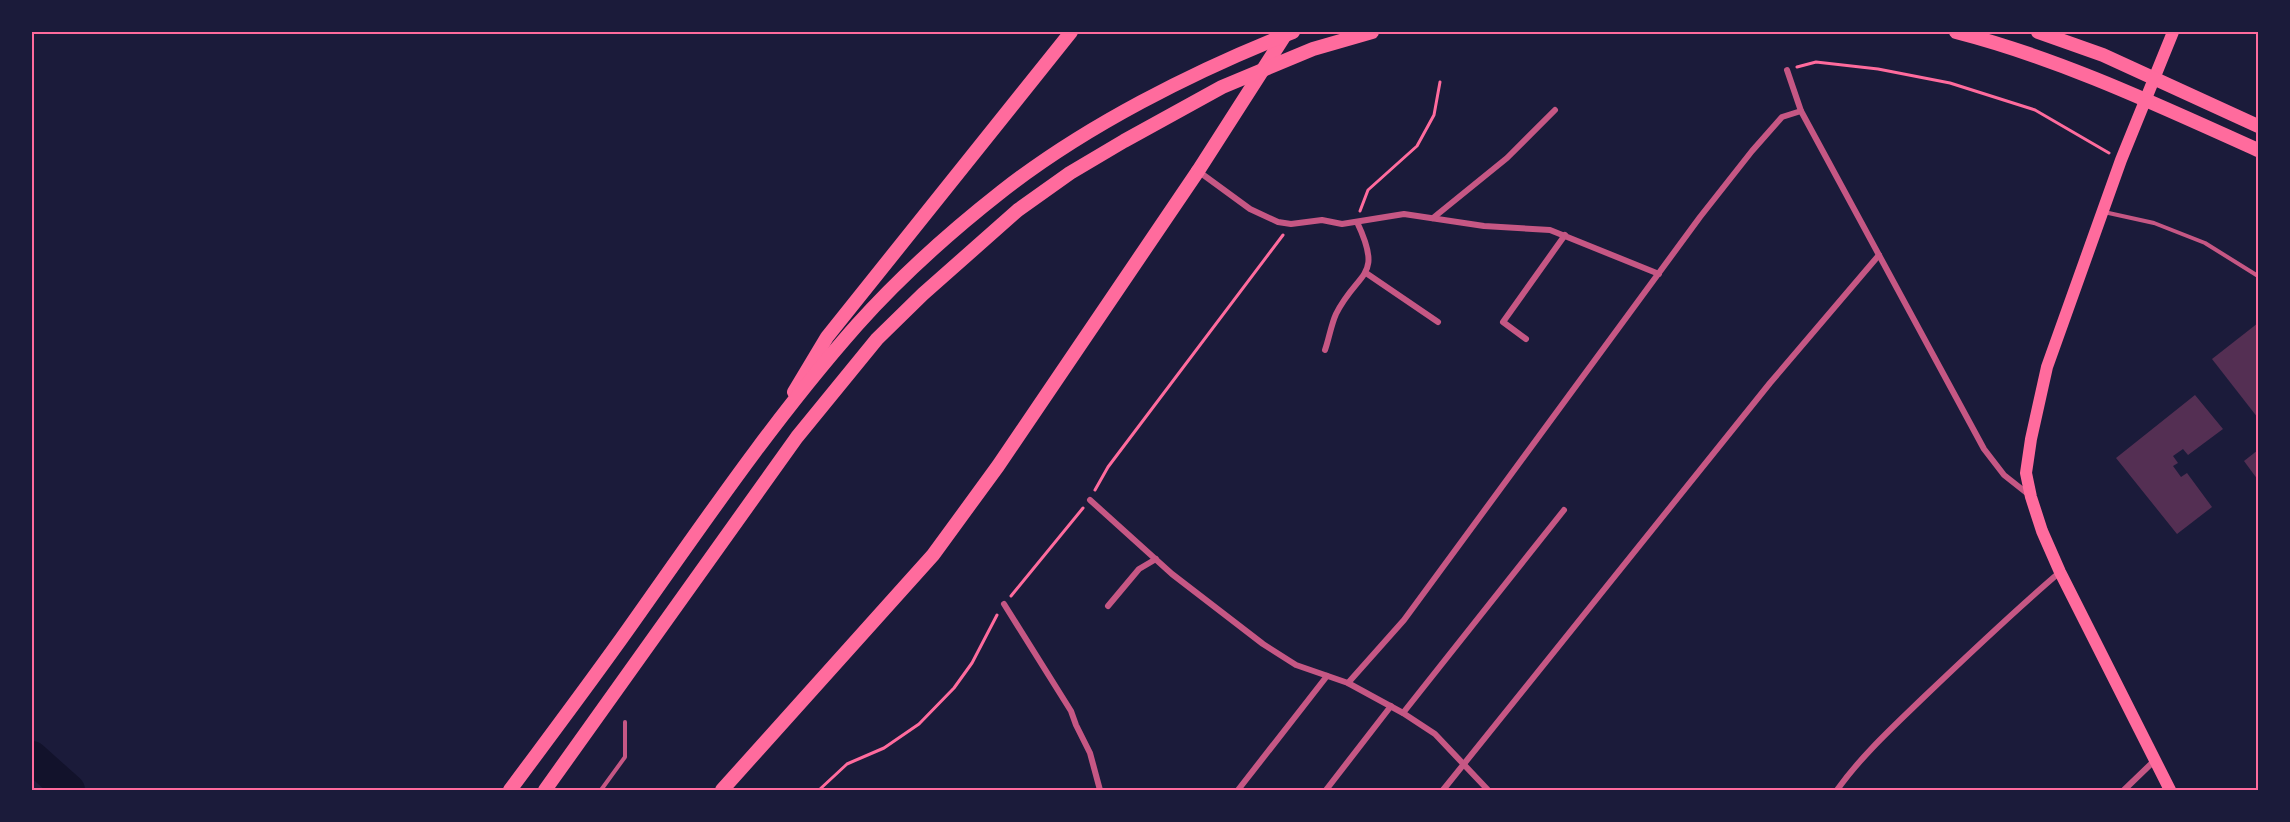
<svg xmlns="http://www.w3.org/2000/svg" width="2290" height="822" font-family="Barlow,sans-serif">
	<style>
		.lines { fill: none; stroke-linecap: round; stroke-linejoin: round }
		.river { stroke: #12122b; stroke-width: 32 }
		.building { fill: #542f53 }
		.path { stroke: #ff6b9d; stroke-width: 3 }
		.service { stroke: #c65784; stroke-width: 4 }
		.minor { stroke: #c65784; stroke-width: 6 }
		.secondary { stroke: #ff6b9d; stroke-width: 12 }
		.primary { stroke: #ff6b9d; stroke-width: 14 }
		.trunk { stroke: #ff6b9d; stroke-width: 14 }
		.neatline { fill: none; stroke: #ff6b9d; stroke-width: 2 }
	</style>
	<rect width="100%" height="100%" fill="#1b1b3a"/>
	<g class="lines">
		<path class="river" d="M32,757L69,790"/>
	</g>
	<g class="building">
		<path d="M2258,323V418L2212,359Z"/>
		<path d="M2195,395L2223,429L2188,455L2183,449L2173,456L2178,463L2173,466L2181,477L2187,473L2212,507L2177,534L2116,458Z"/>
		<path d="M2258,450V480L2244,461Z"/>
	</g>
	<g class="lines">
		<g class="path">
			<path d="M1797,67L1816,62L1878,69L1950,83L2035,110L2109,153"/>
			<path d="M1360,211L1368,190L1417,146L1434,115L1440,82"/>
			<path d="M1095,490L1108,467L1283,235"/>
			<path d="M1011,596L1083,508"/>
			<path d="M819,790L847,764L884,748L919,724L954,688L972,663L997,615"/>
		</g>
		<g class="service">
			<path d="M2104,212L2154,223L2205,243L2258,276"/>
			<path d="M601,790L625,757V722"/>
		</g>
		<g class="minor">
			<path d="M1787,70L1801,111L1984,449L2004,475L2028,494"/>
			<path d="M1198,171L1250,209L1278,222L1291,224L1322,220L1342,224L1404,214L1484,226L1550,230L1659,274"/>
			<path d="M1433,218L1507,158L1555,110"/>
			<path d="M1366,273L1438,322"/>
			<path d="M1526,339L1503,322L1565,235"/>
			<path d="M1325,350C1329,339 1331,325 1336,314C1358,270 1384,279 1357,222"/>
			<path d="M1090,500L1172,574L1263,644L1296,665L1348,683L1403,713L1435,734L1488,790"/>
			<path d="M1004,604L1071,711L1076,725L1090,753L1100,790"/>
			<path d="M1108,606L1139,569L1156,559"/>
			<path d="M1348,683L1404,620L1700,217L1752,151L1782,117L1801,111"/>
			<path d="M1403,713L1564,510"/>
			<path d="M1238,790L1327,676"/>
			<path d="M1326,790L1391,706"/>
			<path d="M1443,790L1770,383L1879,255"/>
			<path d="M1837,790C1862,755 1894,726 1925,696C1969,654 2013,612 2060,572"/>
			<path d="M2124,790L2155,760"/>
		</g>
		<path class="secondary" d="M2170,790L2060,572L2042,531L2031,497L2026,473L2031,439L2047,367L2121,160L2173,32"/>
		<path class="primary" d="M1198,171L1287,32"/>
		<g class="trunk">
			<path d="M1956,32C2061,59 2160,106 2258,150"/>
			<path d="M2038,32L2103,55L2258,126"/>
			<path d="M794,392L827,337L1071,32"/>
			<path d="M510,790C550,736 590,683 629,628C702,525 773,420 857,325C900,277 950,232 1001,192C1085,126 1194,71 1293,32"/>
			<path d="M545,790L797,437L877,339L923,294L1018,210L1070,173L1124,141L1222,87L1313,49L1372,32"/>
			<path d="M722,790L933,555L998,466L1198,171"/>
		</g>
	</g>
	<rect width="2290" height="822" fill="none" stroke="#1b1b3a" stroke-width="66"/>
	<rect x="33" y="33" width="2224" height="756" class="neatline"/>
</svg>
